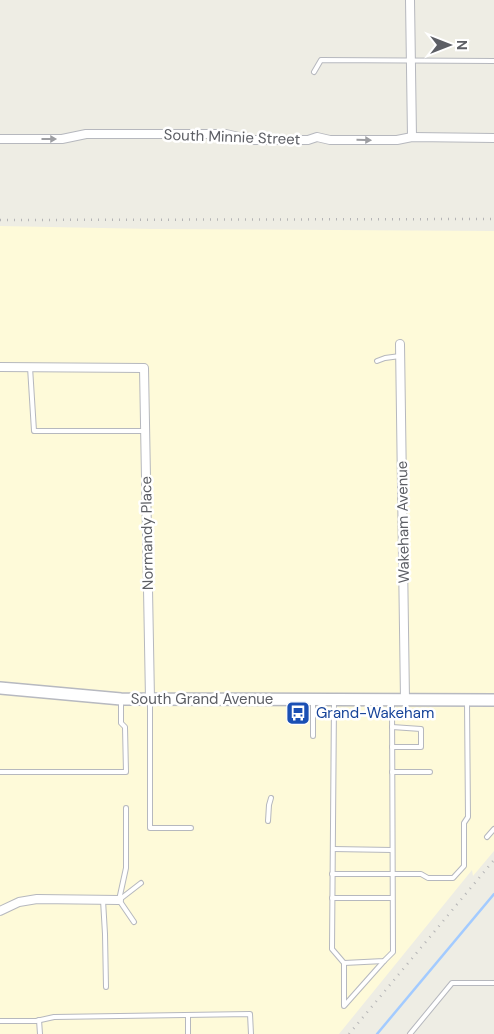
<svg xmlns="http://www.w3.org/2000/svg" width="494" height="1034" font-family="'DM Sans',sans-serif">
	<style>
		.commercial { fill: #fefad9 }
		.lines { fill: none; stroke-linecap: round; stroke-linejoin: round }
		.stream { stroke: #a3cbff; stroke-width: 2.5 }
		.service-casing { stroke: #b6b8be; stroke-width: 6 }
		.minor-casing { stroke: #b6b8be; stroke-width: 10 }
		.secondary-casing { stroke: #b7b9c0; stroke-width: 14 }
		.service { stroke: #fff; stroke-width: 4 }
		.minor { stroke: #fff; stroke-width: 8 }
		.secondary { stroke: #fff; stroke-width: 11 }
		.rail { stroke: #b5b5b6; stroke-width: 2.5; stroke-dasharray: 1 6; stroke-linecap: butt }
		.oneway { fill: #9d9ea2 }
		.labels { text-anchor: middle; stroke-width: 5; stroke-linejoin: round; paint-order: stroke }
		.street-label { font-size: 15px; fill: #5c5e64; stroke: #fff }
		.transit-label { font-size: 15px; fill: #164399; stroke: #fff; text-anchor: start }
	</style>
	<rect width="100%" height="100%" fill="#eeede4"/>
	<path class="commercial" d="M0,226L152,229L494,231V851L473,876L472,870L339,1034H0Z"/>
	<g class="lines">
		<path class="stream" d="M377,1034L494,894"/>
		<g class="service-casing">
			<g id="service">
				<path d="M314,72L321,60L494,61"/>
				<path d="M377,361L385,358L400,356"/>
				<path d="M30,367L34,431H145"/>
				<path d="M150,701V828H191"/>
				<path d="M334,702L332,949L344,963V1006L384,961"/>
				<path d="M392,727L421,729V747H392"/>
				<path d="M313,736V701"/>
				<path d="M0,772H126L125,727L121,723V702"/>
				<path d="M392,772H430"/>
				<path d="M126,808V868L119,900L134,922"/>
				<path d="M268,821L269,805L271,798"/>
				<path d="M487,837L494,829"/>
				<path d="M333,849L392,850"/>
				<path d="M332,874H421L428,878H453L464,866V823L468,817L467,702"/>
				<path d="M332,898H392"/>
				<path d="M103,900L105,934L106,987"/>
				<path d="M119,900L141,883"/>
				<path d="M344,963L384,961L393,952L392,702"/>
				<path d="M188,1015V1034"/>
				<path d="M39,1020L40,1034"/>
				<path d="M0,1021H36L54,1017L250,1014L251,1034"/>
				<path d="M410,1034L452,983H494"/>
			</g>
		</g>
		<g class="minor-casing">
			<g id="minor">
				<path d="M410,0L412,137"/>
				<path d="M0,139H62L86,134H226L252,140H308L317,137L330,140H397L412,137L494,138"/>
				<path d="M400,344L405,700"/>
				<path d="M0,367L144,368L150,699"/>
				<path d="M0,911L19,902L37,899L119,900"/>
			</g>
		</g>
		<g class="secondary-casing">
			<path id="secondary" d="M0,688L121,699L494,700"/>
		</g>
		<use href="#service" class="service"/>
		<use href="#minor" class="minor"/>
		<use href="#secondary" class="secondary"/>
		<g class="rail">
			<path d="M0,220L494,219"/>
			<path d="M349,1034L494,860"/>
		</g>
	</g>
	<defs><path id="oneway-solid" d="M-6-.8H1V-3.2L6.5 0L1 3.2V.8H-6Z" transform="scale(1.25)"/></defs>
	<g class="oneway">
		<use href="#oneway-solid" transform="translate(49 139)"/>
		<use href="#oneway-solid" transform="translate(364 140) rotate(1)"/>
	</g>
	<defs>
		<g id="bus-square" transform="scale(1.25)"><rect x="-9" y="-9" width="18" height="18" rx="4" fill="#1a4fb4" stroke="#fff"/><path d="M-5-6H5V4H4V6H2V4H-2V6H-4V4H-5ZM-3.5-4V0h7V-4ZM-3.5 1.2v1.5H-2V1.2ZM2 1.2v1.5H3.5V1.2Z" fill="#fff"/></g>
	</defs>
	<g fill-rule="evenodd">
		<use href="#bus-square" x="298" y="713"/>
	</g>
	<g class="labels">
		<g class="street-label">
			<text transform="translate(232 137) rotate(2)" y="5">South Minnie Street</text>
			<text transform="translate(403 522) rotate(-91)" y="5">Wakeham Avenue</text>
			<text transform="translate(147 533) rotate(-91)" y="5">Normandy Place</text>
			<text x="202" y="704">South Grand Avenue</text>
		</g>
		<g class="transit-label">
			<text x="316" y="718">Grand-Wakeham</text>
		</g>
	</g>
	<g transform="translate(449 45) rotate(90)" stroke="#ffffff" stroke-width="4" paint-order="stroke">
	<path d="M0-4L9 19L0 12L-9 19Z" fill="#5c5e64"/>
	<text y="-8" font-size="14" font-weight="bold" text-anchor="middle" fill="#5c5e64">N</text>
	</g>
</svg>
